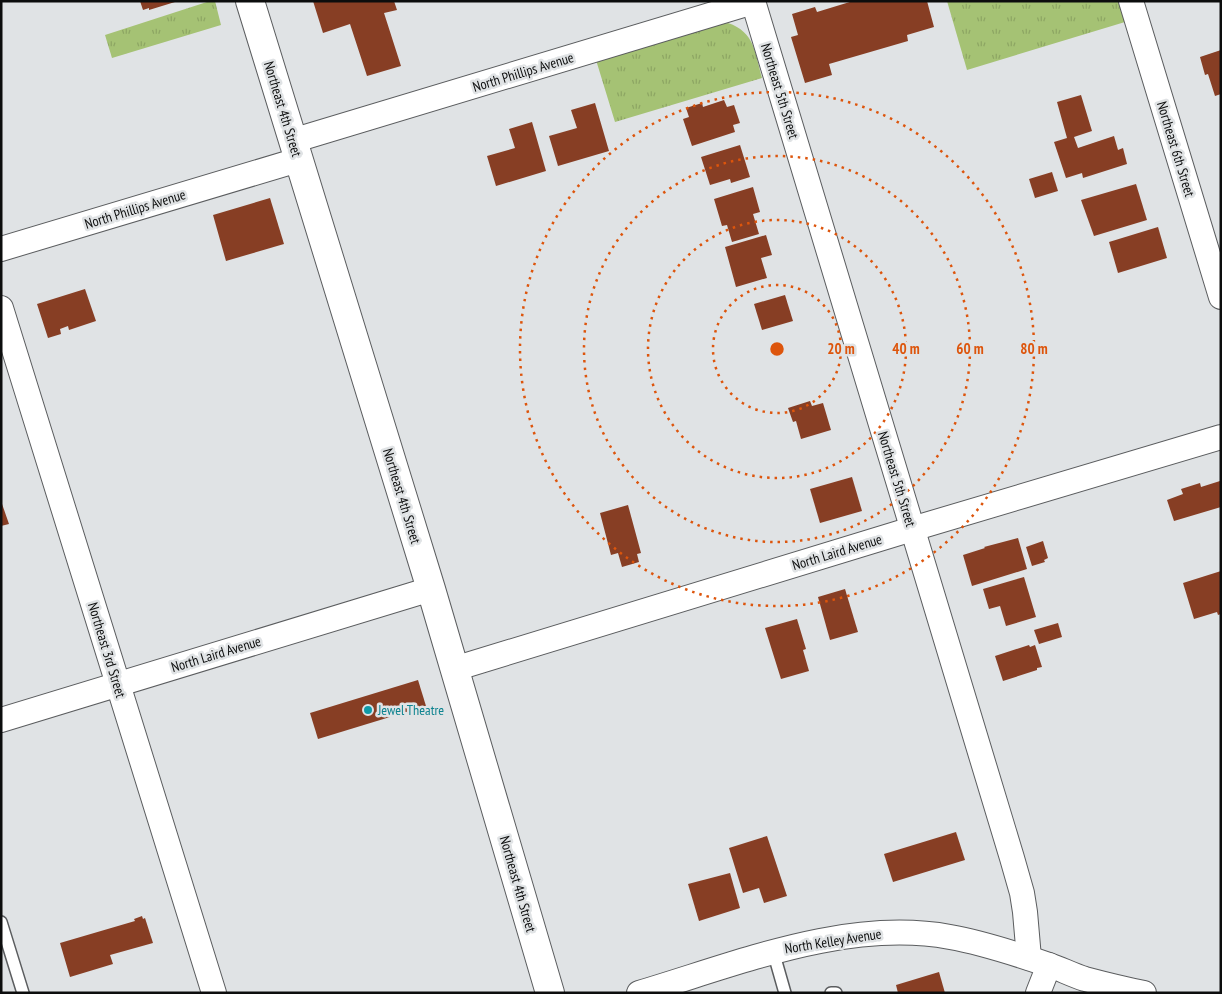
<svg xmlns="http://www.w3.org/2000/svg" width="1222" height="994" font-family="'PT Sans Narrow',sans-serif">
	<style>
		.grass { fill: url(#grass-tufts) }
		.building { fill: #873e24 }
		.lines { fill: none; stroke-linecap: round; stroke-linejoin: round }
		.service-casing { stroke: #5b5d5f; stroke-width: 14 }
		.minor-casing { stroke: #5b5d5f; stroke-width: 26 }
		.secondary-casing { stroke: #5b5d5f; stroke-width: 30 }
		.service { stroke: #fff; stroke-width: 11 }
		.minor { stroke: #fff; stroke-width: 24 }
		.secondary { stroke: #fff; stroke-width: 28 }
		.ring { fill: none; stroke: #dd550c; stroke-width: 2.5; stroke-dasharray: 2.5 5 }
		.culture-dot { fill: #0f9aa8; stroke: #e0e3e5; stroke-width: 2 }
		.labels { text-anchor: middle; stroke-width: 5; stroke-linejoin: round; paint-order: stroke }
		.street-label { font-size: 14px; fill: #0c0d0d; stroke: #e0e3e5 }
		.culture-label { font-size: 14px; fill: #0d838f; stroke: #e0e3e5; text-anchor: start }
		.centre { fill: #dd550c; stroke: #e0e3e5; stroke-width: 2.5 }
		.ring-label { font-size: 15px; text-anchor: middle; font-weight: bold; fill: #dd550c; stroke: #e0e3e5; stroke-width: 5; stroke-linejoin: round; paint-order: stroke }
	</style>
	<defs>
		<pattern id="grass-tufts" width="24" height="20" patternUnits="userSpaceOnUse" patternTransform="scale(1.25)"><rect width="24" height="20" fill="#a5c274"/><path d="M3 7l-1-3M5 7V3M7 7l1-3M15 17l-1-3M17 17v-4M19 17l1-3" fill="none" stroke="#8da663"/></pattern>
	</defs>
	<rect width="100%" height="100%" fill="#e0e3e5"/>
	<g class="grass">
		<path d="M210,1H215L221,25L112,58L105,35Z"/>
		<path d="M947,1H1118L1125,22L967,70Z"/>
		<path d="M728,23C755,32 755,53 762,78L615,122L596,60L720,24Z"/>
	</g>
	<g class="building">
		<path d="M140,1H175V2L149,10V8L143,10Z"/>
		<path d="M313,1H394L397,10L384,13L401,66L367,76L350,24L323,33Z"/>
		<path d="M853,1H927L934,27L907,35L908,41L829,64L832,75L805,83L791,37L798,35L792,14L815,7L817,12Z"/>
		<path d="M1221,50V94L1215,96L1208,74L1205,75L1200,57Z"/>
		<path d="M1081,95L1092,131L1074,137L1078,148L1114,136L1118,150L1123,148L1127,164L1083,178L1082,173L1066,178L1054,142L1067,138L1057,102Z"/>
		<path d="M724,100L727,107L734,105L740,123L733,125L735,132L692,146L683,119L689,117L686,108L702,103L703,107Z"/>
		<path d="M595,103L609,151L558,166L549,136L577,128L571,110Z"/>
		<path d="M532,122L546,171L496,186L487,156L515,148L509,129Z"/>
		<path d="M740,145L750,177L731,183L730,179L710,185L701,157Z"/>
		<path d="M1052,172L1058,191L1035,198L1029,179Z"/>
		<path d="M1136,184L1147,220L1094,236L1081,200Z"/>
		<path d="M753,187L760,212L753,214L759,234L732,242L727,225L722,226L714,199Z"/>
		<path d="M270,198L284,244L226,261L213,215Z"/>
		<path d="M1158,227L1167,258L1118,273L1109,242Z"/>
		<path d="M766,235L772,255L761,258L767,278L736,287L725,247Z"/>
		<path d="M85,289L96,321L69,330L68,326L60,329L61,334L48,338L37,304Z"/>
		<path d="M785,295L793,321L762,330L754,304Z"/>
		<path d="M810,401L812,406L823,403L831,430L801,439L796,421L793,422L788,408Z"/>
		<path d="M852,477L862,511L820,523L810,489Z"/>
		<path d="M1220,481L1221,507L1174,521L1167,500L1183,494L1181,489L1200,483L1201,487Z"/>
		<path d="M1,501L9,524L1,526Z"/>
		<path d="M628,505L641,553L637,554L639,562L622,567L618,553L611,555L600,513Z"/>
		<path d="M1018,538L1027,569L972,586L963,555L985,548L984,547Z"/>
		<path d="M1043,541L1048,558L1044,560L1045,562L1032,566L1026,547Z"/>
		<path d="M1221,571V614L1218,615L1217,612L1194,619L1183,583Z"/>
		<path d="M1024,577L1036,617L1006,626L1000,606L989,609L983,589Z"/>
		<path d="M845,589L858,632L830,640L818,597Z"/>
		<path d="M797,619L806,649L803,650L809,671L781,679L765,628Z"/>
		<path d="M1058,623L1062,637L1039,644L1034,630Z"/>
		<path d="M1029,645L1030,647L1035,645L1042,667L1037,668V670L1003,681L995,656Z"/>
		<path d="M418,680L426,706L318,739L310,713Z"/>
		<path d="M956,832L965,860L893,882L884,854Z"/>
		<path d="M767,836L787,896L764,903L759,888L743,893L729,848Z"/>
		<path d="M730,873L740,908L699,921L688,884Z"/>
		<path d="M142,916L143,919L145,918L153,943L110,955L113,964L70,977L60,943L135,921L134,919Z"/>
		<path d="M939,972L945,993H898L896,985Z"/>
	</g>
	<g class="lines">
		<g class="service-casing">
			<g id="service">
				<path d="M1,922L23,993"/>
				<path d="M773,951L785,993"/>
				<path d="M831,993H836"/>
			</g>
		</g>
		<g class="minor-casing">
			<g id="minor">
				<path d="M753,1L1012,858L1022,893L1025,912L1029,958"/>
				<path d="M1131,1L1221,297"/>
				<path d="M292,141L753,2"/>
				<path d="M1,249L298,160"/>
				<path d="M1,308L214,993"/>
				<path d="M454,669L912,529L1221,437"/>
				<path d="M1,720L431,589"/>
				<path d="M639,993C737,964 847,918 950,937C984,943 1017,954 1049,965C1061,969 1072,975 1085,979C1104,984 1124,989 1144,993"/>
				<path d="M1038,993L1049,965"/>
			</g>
		</g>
		<g class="secondary-casing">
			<path id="secondary" d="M250,1L431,589L550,993"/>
		</g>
		<use href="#service" class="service"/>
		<use href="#minor" class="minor"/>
		<use href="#secondary" class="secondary"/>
	</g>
	<g class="ring">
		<circle cx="777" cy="349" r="64"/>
		<circle cx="777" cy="349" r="129"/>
		<circle cx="777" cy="349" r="193"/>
		<circle cx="777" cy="349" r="257"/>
	</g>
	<circle class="culture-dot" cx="368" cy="710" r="5"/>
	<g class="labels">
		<g class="street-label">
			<text transform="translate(523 72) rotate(-17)" y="5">North Phillips Avenue</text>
			<text transform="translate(780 91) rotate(73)" y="5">Northeast 5th Street</text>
			<text transform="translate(283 109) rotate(73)" y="5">Northeast 4th Street</text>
			<text transform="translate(1176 149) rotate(73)" y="5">Northeast 6th Street</text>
			<text transform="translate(135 209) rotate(-17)" y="5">North Phillips Avenue</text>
			<text transform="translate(897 479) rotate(73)" y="5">Northeast 5th Street</text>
			<text transform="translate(402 496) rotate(73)" y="5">Northeast 4th Street</text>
			<text transform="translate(837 552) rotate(-17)" y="5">North Laird Avenue</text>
			<text transform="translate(107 650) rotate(73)" y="5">Northeast 3rd Street</text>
			<text transform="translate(216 654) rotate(-17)" y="5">North Laird Avenue</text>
			<text transform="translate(518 884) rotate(74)" y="5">Northeast 4th Street</text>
			<text transform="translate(833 941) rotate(-9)" y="5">North Kelley Avenue</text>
		</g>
		<g class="culture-label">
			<text x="378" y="715">Jewel Theatre</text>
		</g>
	</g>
	<circle cx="777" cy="349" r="8" class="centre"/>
	<g class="ring-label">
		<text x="841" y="354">20 m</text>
		<text x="906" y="354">40 m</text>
		<text x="970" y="354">60 m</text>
		<text x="1034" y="354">80 m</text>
	</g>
	<rect width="1222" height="994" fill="none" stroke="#0c0d0d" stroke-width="5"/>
</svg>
